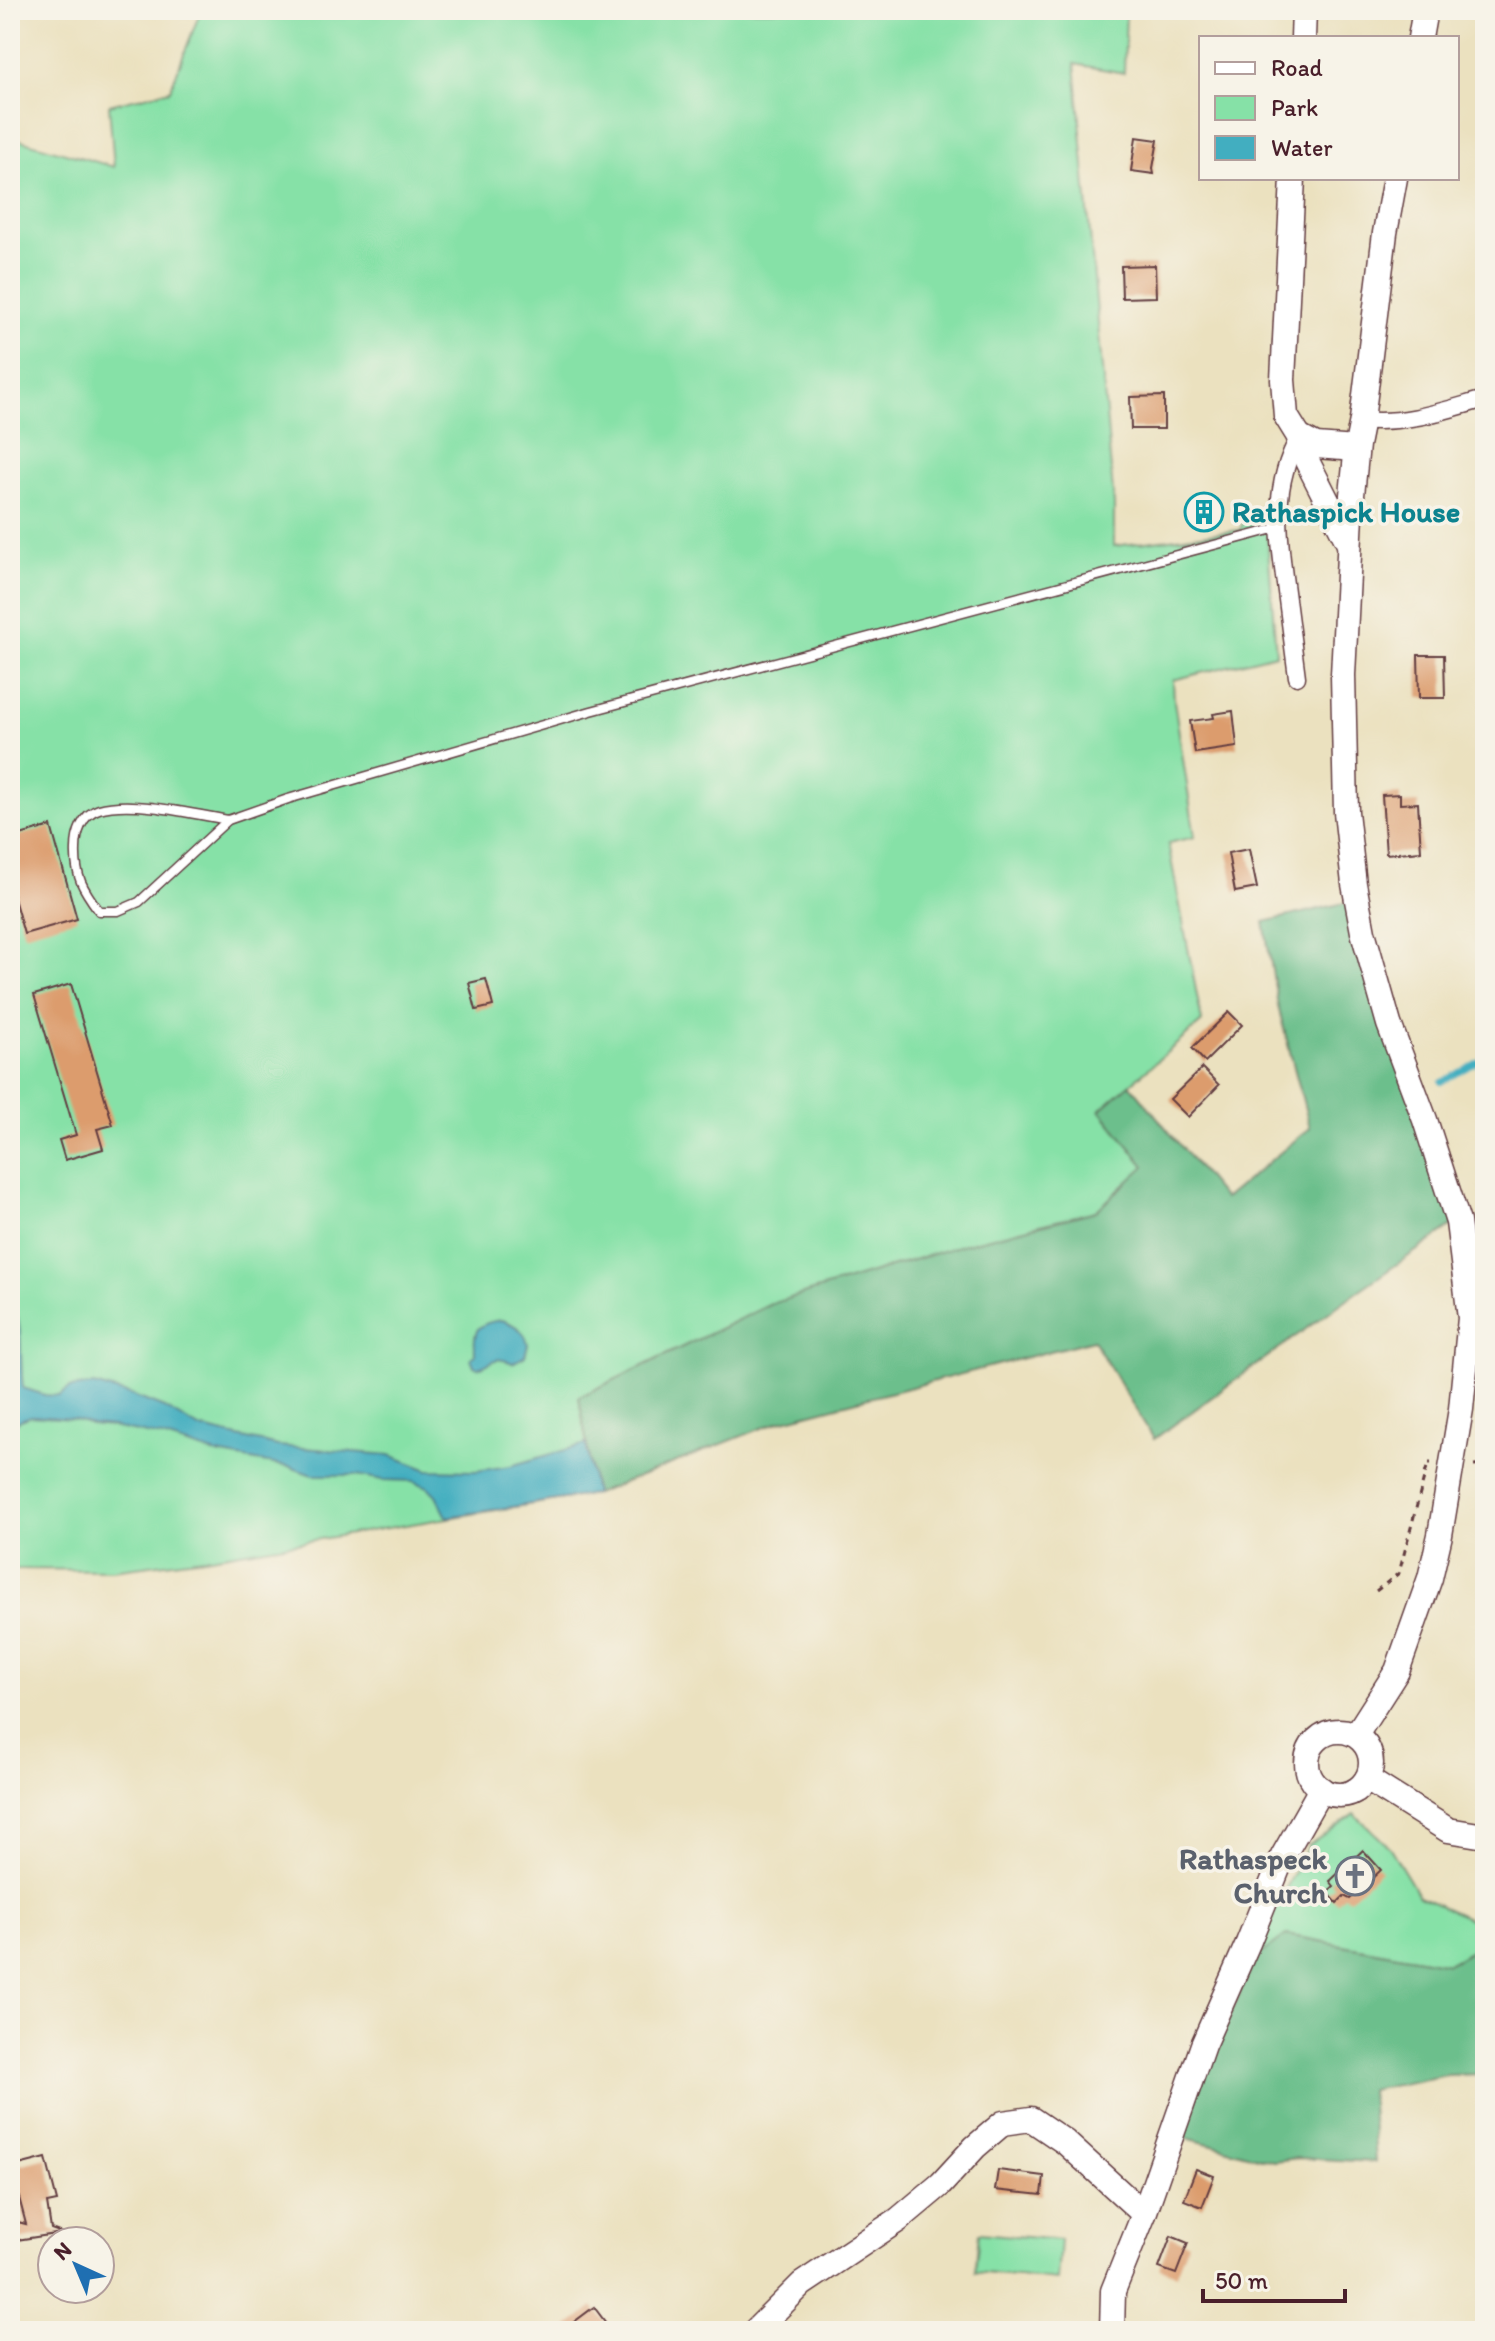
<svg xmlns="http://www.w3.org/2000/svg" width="1495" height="2341" font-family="Itim,sans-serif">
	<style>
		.green { fill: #86e1a7; stroke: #688069; stroke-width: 2 }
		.forest { fill: #6cbf8c; stroke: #5b6f5c; stroke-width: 2 }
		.water { fill: #42aec0; stroke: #466676; stroke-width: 2 }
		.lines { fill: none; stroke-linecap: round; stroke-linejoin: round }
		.stream { stroke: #42aec0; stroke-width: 6 }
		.building { fill: #dc9c6d }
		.lane-casing { stroke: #623c41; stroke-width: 11 }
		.street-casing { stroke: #623c41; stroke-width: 19 }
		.secondary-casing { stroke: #623c41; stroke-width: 27 }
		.path { stroke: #623c41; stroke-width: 3; stroke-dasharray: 6 6; stroke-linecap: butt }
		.lane { stroke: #fff; stroke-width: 8 }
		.street { stroke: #fff; stroke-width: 16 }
		.secondary { stroke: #fff; stroke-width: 24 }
		.labels { text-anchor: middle; stroke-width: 7; stroke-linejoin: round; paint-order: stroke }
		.culture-label { font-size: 30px; font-weight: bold; fill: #0d838f; stroke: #f7f3e8; text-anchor: start }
		.worship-label { font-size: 30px; font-weight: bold; fill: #5b616d; stroke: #f7f3e8; text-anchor: end }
	</style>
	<rect width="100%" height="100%" fill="#f7f3e8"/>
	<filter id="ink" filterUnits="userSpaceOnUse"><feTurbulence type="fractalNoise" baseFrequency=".0125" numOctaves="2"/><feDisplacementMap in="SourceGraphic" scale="16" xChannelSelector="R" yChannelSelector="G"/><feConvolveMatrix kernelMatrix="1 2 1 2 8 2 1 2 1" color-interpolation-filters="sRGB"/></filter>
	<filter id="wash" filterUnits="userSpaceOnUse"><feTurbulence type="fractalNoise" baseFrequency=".006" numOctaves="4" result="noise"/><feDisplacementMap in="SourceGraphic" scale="32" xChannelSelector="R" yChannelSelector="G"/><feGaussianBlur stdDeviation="1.8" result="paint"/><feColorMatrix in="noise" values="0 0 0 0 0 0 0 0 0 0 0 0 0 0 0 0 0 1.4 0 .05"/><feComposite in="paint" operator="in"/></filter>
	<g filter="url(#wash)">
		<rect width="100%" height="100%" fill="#ebe1bf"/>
		<g class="green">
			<path d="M201,10H1126L1124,73L1075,64L1114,504V546L1240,530L1246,514L1265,505L1276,654L1173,680L1174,701L1195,837L1168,843L1202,1022L1100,1110L1146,1166L1096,1211L962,1245L771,1304L579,1397L595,1494L204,1558L112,1570L16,1569L10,1564V137L114,167L109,105L170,90Z"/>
			<path d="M1355,1814L1390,1848L1419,1896L1485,1926L1472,1951L1448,1964L1287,1935L1254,1959L1277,1905L1309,1845Z"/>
			<path d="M979,2233L1060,2240L1057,2280L975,2272Z"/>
		</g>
		<g class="forest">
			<path d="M1357,900L1458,1222L1361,1289L1154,1439L1093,1340L780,1421L595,1494L579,1397L771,1304L962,1245L1096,1211L1145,1166L1100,1110L1130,1084L1224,1199L1310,1128L1278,1006L1264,922Z"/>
			<path d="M1485,1925V2074L1447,2075L1370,2090L1375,2162L1299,2158L1273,2161L1179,2136L1254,1959L1286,1935L1448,1964L1472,1951Z"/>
		</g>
		<g class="water">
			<path d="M10,1297C25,1326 19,1356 23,1388L45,1395L59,1396L70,1388L94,1385L131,1395L164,1408L199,1428L278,1446L390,1455L428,1470L475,1471L510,1466L586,1444L595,1494L447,1517L436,1495L428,1487L414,1481L383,1480L357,1475H312L290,1467L217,1454L162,1437L112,1427L91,1425L73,1419L31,1416L18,1421L10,1429V1386L13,1385L11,1367L14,1349L10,1330Z"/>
			<path d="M501,1320C514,1324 525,1330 528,1344L525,1356L513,1363C493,1355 496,1362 478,1368L474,1366L471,1358L475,1354C474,1331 474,1324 501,1320Z"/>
		</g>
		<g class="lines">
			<path class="stream" d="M1442,1082L1485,1058"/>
		</g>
		<g id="blocks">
			<g class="building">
				<path d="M1136,137L1158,140L1153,168L1154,174L1131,171Z"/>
				<path d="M1155,265L1156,297L1122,298L1121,266Z"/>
				<path d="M1164,396V429H1131L1130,397Z"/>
				<path d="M1213,499L1219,521L1203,526L1196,504Z"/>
				<path d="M1418,655H1444L1445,698H1419Z"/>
				<path d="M1233,711L1237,747L1195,753L1190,721L1214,718L1213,714Z"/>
				<path d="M1400,794V804L1418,803L1421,851L1386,854L1382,795Z"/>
				<path d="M51,826L77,919L24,934L10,884V838Z"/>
				<path d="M1249,849L1257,888L1235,892L1228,853Z"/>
				<path d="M486,979L493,1006L476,1010L469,983Z"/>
				<path d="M71,984L113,1125L97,1129L103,1149L65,1160L59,1140L76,1135L34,995Z"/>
				<path d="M1229,1012L1242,1025L1205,1062L1192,1048Z"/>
				<path d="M1202,1068L1219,1085L1188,1117L1170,1099Z"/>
				<path d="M1363,1850L1381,1870L1350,1899L1344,1896L1337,1903L1327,1892L1334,1886L1330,1881Z"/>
				<path d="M46,2158L57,2201L47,2203L51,2229L62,2233L10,2241V2220L26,2224L11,2167Z"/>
				<path d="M1196,2169L1214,2176L1202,2207L1184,2200Z"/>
				<path d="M998,2170L1044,2176L1042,2195L995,2190Z"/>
				<path d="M1171,2236L1188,2243L1176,2274L1159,2268Z"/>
				<path d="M594,2307L612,2331H562Z"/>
			</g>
		</g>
	</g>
	<g filter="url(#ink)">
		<use href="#blocks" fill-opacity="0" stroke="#623c41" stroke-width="2"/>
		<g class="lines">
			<g class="lane-casing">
				<path id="lane" d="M228,820C194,814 131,799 99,809C82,814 76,834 76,849C75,877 83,889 99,911H118L139,902L228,820L288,799L591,711L1278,528"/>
			</g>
			<g class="street-casing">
				<g id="street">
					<path d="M1362,420C1405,425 1445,410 1485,399"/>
					<path d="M1297,677C1293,646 1289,615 1285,584C1278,532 1272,485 1299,437"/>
				</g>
			</g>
			<g class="secondary-casing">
				<g id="secondary">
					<path d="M1303,38L1304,10"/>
					<path d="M1420,38L1425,10"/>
					<path d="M1293,178L1283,380L1286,416L1299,437L1307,461L1348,542"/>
					<path d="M1299,437L1316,446L1356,449"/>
					<circle cx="1339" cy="1763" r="32"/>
					<path d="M1356,1735L1397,1671L1430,1578L1440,1535L1461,1409L1470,1318L1458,1222L1425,1120L1389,1024L1363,932L1354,884L1346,812L1343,675L1352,495L1357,445L1362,420L1385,233L1395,178"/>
					<path d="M1367,1779L1448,1830L1485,1836"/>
					<path d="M755,2331L802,2284L898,2220L941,2184L975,2147L1003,2123L1031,2119L1065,2142L1144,2214"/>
					<path d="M1112,2331L1113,2291L1144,2214L1203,2045L1248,1943L1283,1856L1321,1789"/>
				</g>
			</g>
			<g class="path">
				<path d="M1474,1466L1485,1465"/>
				<path d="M1376,1591L1399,1573L1428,1463H1431"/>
			</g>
			<use href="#lane" class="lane"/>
			<use href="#street" class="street"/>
			<use href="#secondary" class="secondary"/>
		</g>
	</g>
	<defs>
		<g id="building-ring" transform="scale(2)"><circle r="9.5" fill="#f7f3e8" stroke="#0f9aa8" stroke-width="1.5"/><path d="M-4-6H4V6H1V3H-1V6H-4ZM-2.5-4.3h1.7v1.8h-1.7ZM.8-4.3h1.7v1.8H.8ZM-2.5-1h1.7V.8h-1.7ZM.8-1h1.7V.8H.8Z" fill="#0f9aa8"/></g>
		<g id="church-ring" transform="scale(2)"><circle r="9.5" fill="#f7f3e8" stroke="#6b7280" stroke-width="1.5"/><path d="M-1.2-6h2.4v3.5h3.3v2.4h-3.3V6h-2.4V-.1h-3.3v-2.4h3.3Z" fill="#6b7280"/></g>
	</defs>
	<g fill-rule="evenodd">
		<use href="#building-ring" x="1204" y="512"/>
		<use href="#church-ring" x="1355" y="1876"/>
	</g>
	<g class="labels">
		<g class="culture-label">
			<text x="1232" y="522">Rathaspick House</text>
		</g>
		<g class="worship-label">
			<text x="1327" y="1869">Rathaspeck<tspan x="1327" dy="34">Church</tspan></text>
		</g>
	</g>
	<rect width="1495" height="2341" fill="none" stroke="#f7f3e8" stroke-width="40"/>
	<rect x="1199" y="36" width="260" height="144" fill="#f7f3e8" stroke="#b29e9c" stroke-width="2"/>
	<rect x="1215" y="62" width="40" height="12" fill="#ffffff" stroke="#b29e9c" stroke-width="2"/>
	<text x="1271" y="76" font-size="24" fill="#4a1f2b">Road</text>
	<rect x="1215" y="96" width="40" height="24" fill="#86e1a7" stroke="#b29e9c" stroke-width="2"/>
	<text x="1271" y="116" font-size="24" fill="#4a1f2b">Park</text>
	<rect x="1215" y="136" width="40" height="24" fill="#42aec0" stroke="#b29e9c" stroke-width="2"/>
	<text x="1271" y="156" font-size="24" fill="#4a1f2b">Water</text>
	<g transform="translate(76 2265) rotate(316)"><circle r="38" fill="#f7f3e8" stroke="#b29e9c" stroke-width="2"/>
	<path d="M0-6L14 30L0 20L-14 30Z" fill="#1f6fb2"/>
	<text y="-12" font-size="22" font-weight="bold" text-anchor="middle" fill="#4a1f2b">N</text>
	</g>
	<path d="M1203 2289v12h142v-12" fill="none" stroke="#4a1f2b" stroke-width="4"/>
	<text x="1215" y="2289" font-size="24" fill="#4a1f2b" stroke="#f7f3e8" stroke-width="6" paint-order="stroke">50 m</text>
</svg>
